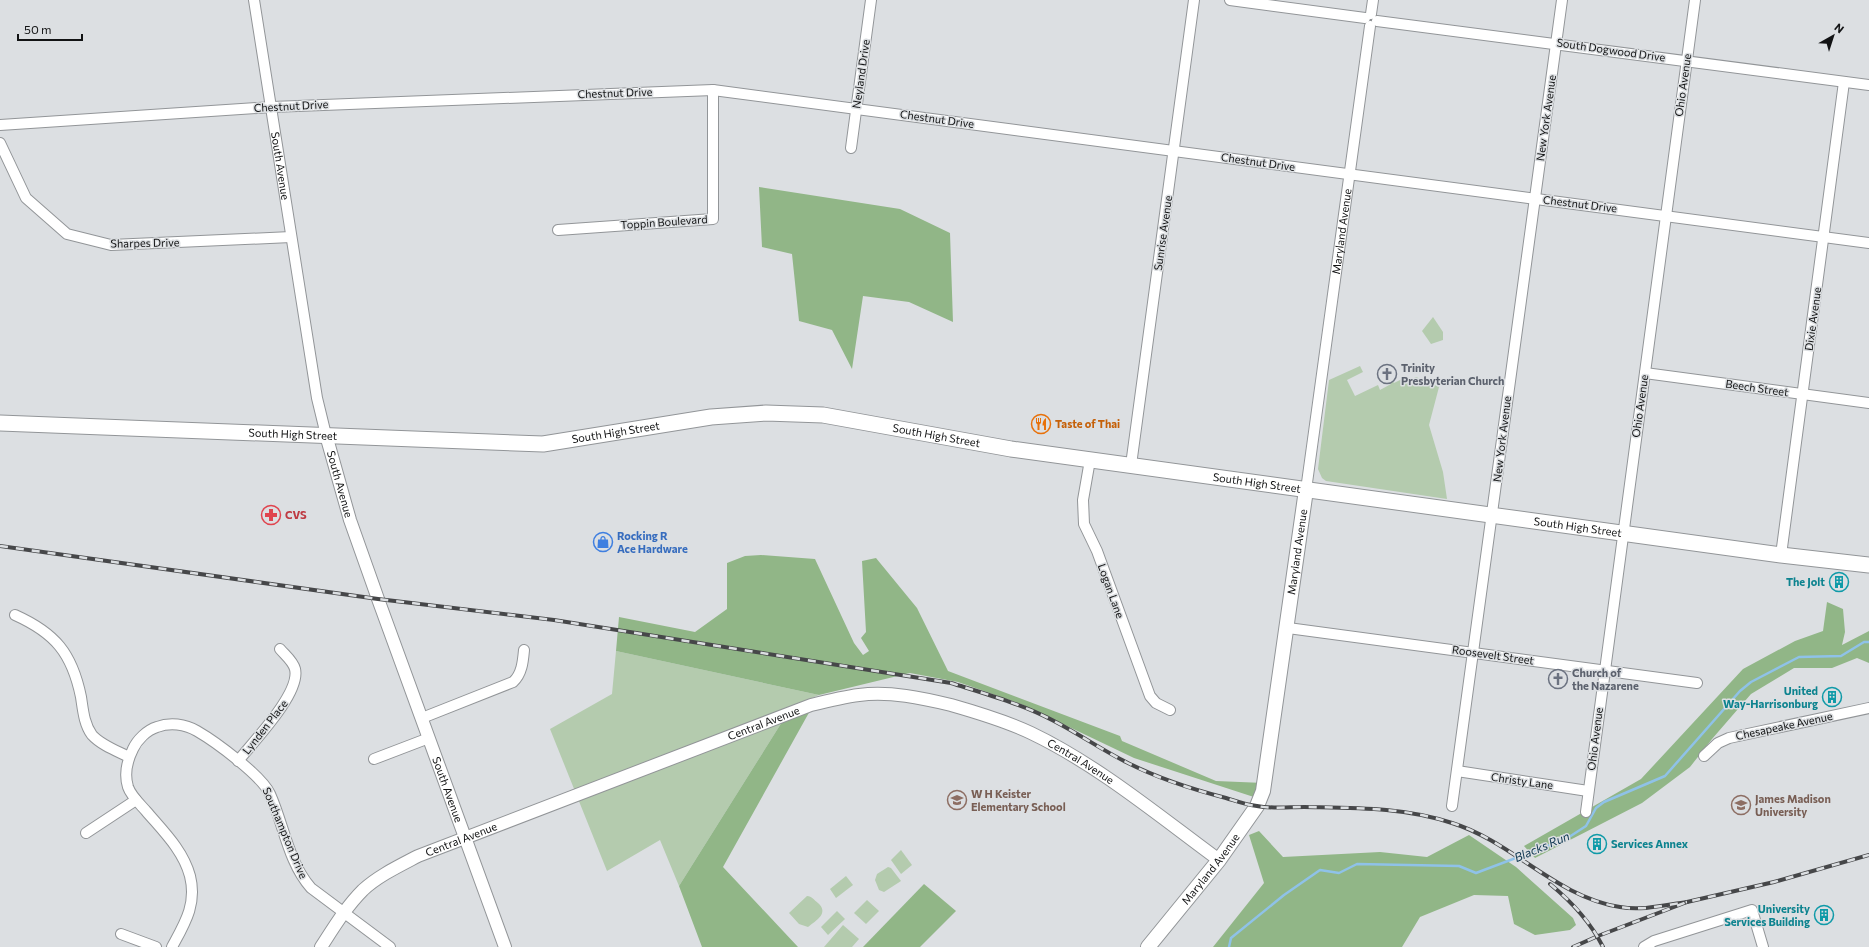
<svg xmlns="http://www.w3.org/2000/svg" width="1869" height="947" font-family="Commissioner,sans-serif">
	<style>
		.green { fill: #b4cbae }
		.forest { fill: #91b687 }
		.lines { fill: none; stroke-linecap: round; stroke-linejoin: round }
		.stream { stroke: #8fc2e8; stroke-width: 2.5 }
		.minor-casing { stroke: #929598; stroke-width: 12 }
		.tertiary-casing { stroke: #929598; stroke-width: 14 }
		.secondary-casing { stroke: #929598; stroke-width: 16 }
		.primary-casing { stroke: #929598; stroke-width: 17 }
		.minor { stroke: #fff; stroke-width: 10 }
		.tertiary { stroke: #fff; stroke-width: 12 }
		.secondary { stroke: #fff; stroke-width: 14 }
		.primary { stroke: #fff; stroke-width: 15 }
		.rail-casing { stroke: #464749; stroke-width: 4 }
		.rail { stroke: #dcdfe2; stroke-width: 2.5; stroke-dasharray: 8; stroke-linecap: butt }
		.labels { text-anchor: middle; stroke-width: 3; stroke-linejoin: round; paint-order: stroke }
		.street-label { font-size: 11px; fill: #121314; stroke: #dcdfe2 }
		.worship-label { font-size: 11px; font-weight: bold; fill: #5b616d; stroke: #dcdfe2; text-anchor: start }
		.food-label { font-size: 11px; font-weight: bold; fill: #c56008; stroke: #dcdfe2; text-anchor: start }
		.health-label { font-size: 11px; font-weight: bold; fill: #be3a42; stroke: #dcdfe2; text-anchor: start }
		.shop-label { font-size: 11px; font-weight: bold; fill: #366cbe; stroke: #dcdfe2; text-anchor: start }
		.culture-label { font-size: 11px; font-weight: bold; fill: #0d838f; stroke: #dcdfe2; text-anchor: end }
		.education-label { font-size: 11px; font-weight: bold; fill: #785e54; stroke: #dcdfe2; text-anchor: start }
		.water-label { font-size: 12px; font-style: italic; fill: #0d3650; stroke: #dcdfe2 }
	</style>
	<rect width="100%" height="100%" fill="#dcdfe2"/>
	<g class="green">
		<path d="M1433,317L1443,332V340L1431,344L1422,331Z"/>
		<path d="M1360,366L1363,372L1347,380L1355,396L1378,385L1380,390L1391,384L1389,379L1391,378L1394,383L1402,379L1405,383L1416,377L1439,387L1429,425L1443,472L1447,499L1326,481L1322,478L1318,469L1329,380Z"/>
		<path d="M616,651L819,695L600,785L787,714L679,886L660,840L607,871L550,729L612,694Z"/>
		<path d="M901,850L912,865L901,874L891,860Z"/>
		<path d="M888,867L891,868L901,881L884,892L879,890L875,880L877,874Z"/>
		<path d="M846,876L853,885L836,898L830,889Z"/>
		<path d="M807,896C812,896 814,900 818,903C829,913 817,920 808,927L799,924L789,913Z"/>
		<path d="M867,900L879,911L866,924L854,913Z"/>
		<path d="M837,911L845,919L828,935L821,927Z"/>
		<path d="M843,925L859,939L852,947H824Z"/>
	</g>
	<g class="forest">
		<path d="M759,187L900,209L950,233L953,322L909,302L863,296L852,369L832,330L799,321L792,254L762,247Z"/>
		<path d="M761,555L815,559L854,643L863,655L869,651L861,638L866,632L862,561L876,558L917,608L948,671L1120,736L1122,741L1216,781L1264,783L1260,799L1134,758L1021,704L958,682L910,673L819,695L616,651L619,617L695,632L727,609V563L745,556Z"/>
		<path d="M1827,602L1843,609L1845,632L1842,645L1869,631V663L1857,658L1832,668H1794L1751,694L1712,739L1690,767L1642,803L1535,858L1524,846L1641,779L1743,669L1795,641L1823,631Z"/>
		<path d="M811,709L723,867L798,947H702L679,886L787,714Z"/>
		<path d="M1259,831L1283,857L1380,852L1427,857L1469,835L1516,867L1573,918L1576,925L1570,930L1535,935L1514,924L1508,896L1474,895L1420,917L1402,947H1213L1264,883L1249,835Z"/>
		<path d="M924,884L956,911L920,947H863Z"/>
	</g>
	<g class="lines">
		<path class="stream" d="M1229,947L1231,938L1284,895L1320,870L1339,873L1357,864L1459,866L1476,873L1566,839L1586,826L1596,808L1604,802L1665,776L1740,691L1751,682L1799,657L1841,656L1864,642H1869"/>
		<g class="minor-casing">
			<g id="minor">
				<path id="s1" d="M254,0L317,398L326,435"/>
				<path d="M1230,0L1365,18"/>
				<path d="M1371,14L1373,0"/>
				<path d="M1377,21L1869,85"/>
				<path d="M0,125L272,107L713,90L1869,243"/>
				<path d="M0,143L26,198L67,234L111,245L291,237"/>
				<path d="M851,148L871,0"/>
				<path d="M558,230L713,219V90"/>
				<path d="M1645,373L1869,403"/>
				<path d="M1090,460L1083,500L1084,524L1097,551L1150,696L1156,703L1170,710"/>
				<path d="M1131,465L1194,0"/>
				<path id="s2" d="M1306,490L1370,26"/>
				<path d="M1781,555L1844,82"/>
				<path d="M15,615C55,633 72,653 81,697C83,710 84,724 92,735C101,745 117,751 129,757"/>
				<path d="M1288,628L1697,683"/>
				<path d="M422,718L513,682C522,674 523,661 524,650"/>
				<path d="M1704,756L1718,743L1729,738L1869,708"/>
				<path d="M374,759L429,738"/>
				<path d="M238,761C253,742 301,693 295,669C293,661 285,655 280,649"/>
				<path d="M1457,771L1588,791"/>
				<path d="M1452,806L1562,0"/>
				<path d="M1586,812L1695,0"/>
				<path d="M86,833L136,800"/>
				<path d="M121,934L156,947"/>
				<path d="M172,947C185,923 197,904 190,876C183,850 163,831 146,811C140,804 131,796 128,787C124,774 127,761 133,749C137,740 147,730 157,727C170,722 185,724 197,731C216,742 262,776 270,794C284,825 288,862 311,888L390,947"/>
				<path d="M1644,947L1654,941L1752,910L1763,947"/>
			</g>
		</g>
		<g class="tertiary-casing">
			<g id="tertiary">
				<path id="s3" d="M326,435L350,520L378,599L505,947"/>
				<path id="s4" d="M321,947C334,927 346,907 363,890C378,876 399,866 418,856L811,705C827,701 843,697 859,695C890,691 922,698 951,705C979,713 1006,721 1031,733C1098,765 1159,816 1219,860"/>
			</g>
		</g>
		<g class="secondary-casing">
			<g id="secondary">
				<path id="s5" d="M1148,947L1219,860L1257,806L1263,791L1306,490"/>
			</g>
		</g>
		<g class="primary-casing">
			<g id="primary">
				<path id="s6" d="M0,423L543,444L711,417L766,413L823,415L1011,449L1781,555L1869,565"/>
			</g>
		</g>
		<use href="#minor" class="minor"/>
		<use href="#tertiary" class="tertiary"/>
		<use href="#secondary" class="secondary"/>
		<use href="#primary" class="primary"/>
		<g class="rail-casing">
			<g id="rail">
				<path d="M0,546L378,599L554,620L951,683C986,694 1022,704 1054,721C1079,734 1102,750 1126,762C1159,779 1191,789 1226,798C1236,801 1246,805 1257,806C1272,809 1289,807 1304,807C1355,808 1403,807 1452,823C1513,842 1556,897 1620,907C1642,911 1665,905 1687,902"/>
				<path d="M1550,884C1572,902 1590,921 1603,947"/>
				<path d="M1573,947L1598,936L1687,902L1774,882L1869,855"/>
			</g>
		</g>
		<use href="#rail" class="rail"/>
	</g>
	<defs>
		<g id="church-ring" transform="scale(1)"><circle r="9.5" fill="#dcdfe2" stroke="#6b7280" stroke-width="1.5"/><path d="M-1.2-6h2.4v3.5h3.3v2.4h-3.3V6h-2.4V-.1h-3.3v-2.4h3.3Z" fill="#6b7280"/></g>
		<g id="restaurant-ring" transform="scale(1)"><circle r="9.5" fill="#dcdfe2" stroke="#e8710a" stroke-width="1.5"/><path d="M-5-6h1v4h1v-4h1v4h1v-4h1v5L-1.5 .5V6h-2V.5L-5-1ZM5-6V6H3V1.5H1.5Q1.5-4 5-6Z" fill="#e8710a"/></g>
		<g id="pharmacy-ring" transform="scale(1)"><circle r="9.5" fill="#dcdfe2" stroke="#e0444e" stroke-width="1.5"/><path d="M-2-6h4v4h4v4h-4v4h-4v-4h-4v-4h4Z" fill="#e0444e"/></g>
		<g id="shop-ring" transform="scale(1)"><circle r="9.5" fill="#dcdfe2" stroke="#3f7fe0" stroke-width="1.5"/><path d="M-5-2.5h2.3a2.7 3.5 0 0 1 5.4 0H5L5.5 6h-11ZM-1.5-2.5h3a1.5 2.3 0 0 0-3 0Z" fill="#3f7fe0"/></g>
		<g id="building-ring" transform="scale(1)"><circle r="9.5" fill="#dcdfe2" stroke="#0f9aa8" stroke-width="1.5"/><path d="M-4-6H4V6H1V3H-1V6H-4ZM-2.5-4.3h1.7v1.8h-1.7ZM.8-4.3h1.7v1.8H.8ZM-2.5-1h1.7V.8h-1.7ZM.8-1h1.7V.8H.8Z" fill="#0f9aa8"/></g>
		<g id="school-ring" transform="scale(1)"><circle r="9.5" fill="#dcdfe2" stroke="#8d6e63" stroke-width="1.5"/><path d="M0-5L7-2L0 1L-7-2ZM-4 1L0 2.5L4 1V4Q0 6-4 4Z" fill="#8d6e63"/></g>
		<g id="university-ring" transform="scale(1)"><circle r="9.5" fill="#dcdfe2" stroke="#8d6e63" stroke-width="1.5"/><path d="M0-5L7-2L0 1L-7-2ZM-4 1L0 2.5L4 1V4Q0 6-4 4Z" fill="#8d6e63"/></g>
	</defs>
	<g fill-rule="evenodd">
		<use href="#church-ring" x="1387" y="374"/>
		<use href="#restaurant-ring" x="1041" y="424"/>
		<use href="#pharmacy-ring" x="271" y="515"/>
		<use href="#shop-ring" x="603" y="542"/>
		<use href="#building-ring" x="1839" y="582"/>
		<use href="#church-ring" x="1558" y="679"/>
		<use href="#building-ring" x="1832" y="697"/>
		<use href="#school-ring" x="957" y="800"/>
		<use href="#university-ring" x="1741" y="805"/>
		<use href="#building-ring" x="1597" y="844"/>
		<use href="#building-ring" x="1824" y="915"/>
	</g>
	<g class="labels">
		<g class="street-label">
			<text transform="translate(1611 50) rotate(8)" y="4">South Dogwood Drive</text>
			<text transform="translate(861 74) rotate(-82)" y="4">Neyland Drive</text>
			<text transform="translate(1683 85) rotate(-82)" y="4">Ohio Avenue</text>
			<text transform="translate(615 93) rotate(-2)" y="4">Chestnut Drive</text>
			<text transform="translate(291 106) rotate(-3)" y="4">Chestnut Drive</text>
			<text transform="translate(1546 118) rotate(-82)" y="4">New York Avenue</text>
			<text transform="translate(937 119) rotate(8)" y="4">Chestnut Drive</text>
			<text transform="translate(1258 162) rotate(8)" y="4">Chestnut Drive</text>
			<text dy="4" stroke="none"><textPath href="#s1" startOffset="168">South Avenue</textPath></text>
			<text transform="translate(1580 204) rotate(7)" y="4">Chestnut Drive</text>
			<text transform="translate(664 222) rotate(-4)" y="4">Toppin Boulevard</text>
			<text dy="4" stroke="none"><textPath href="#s2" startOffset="261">Maryland Avenue</textPath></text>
			<text transform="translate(1163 233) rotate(-82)" y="4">Sunrise Avenue</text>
			<text transform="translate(145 243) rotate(-1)" y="4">Sharpes Drive</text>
			<text transform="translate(1813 319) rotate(-82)" y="4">Dixie Avenue</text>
			<text transform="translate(1757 388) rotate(8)" y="4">Beech Street</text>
			<text transform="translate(1640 406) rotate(-82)" y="4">Ohio Avenue</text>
			<text dy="4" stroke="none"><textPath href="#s6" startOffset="617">South High Street</textPath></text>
			<text dy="4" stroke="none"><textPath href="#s6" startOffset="293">South High Street</textPath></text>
			<text dy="4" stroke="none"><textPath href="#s6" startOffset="941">South High Street</textPath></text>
			<text transform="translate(1502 439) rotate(-83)" y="4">New York Avenue</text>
			<text dy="4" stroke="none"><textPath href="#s6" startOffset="1265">South High Street</textPath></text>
			<text dy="4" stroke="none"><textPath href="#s3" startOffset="51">South Avenue</textPath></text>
			<text dy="4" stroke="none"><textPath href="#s6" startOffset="1589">South High Street</textPath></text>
			<text dy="4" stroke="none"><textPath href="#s5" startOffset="436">Maryland Avenue</textPath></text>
			<text transform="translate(1111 591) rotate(70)" y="4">Logan Lane</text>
			<text transform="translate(1493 655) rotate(8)" y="4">Roosevelt Street</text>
			<text dy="4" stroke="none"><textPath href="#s4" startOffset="506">Central Avenue</textPath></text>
			<text transform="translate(1784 726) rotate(-12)" y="4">Chesapeake Avenue</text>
			<text transform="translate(265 727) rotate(-52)" y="4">Lynden Place</text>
			<text transform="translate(1595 739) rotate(-83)" y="4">Ohio Avenue</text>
			<text dy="4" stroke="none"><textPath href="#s4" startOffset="841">Central Avenue</textPath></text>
			<text transform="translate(1522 781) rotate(8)" y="4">Christy Lane</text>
			<text dy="4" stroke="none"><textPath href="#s3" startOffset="375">South Avenue</textPath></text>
			<text transform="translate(285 833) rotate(67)" y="4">Southampton Drive</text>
			<text dy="4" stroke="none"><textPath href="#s4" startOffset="182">Central Avenue</textPath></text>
			<text dy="4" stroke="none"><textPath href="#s5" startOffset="100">Maryland Avenue</textPath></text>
		</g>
		<g class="worship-label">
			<text x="1401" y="372">Trinity<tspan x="1401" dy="13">Presbyterian Church</tspan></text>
			<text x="1572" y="677">Church of<tspan x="1572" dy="13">the Nazarene</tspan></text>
		</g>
		<g class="food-label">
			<text x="1055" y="428">Taste of Thai</text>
		</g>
		<g class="health-label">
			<text x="285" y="519">CVS</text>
		</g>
		<g class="shop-label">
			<text x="617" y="540">Rocking R<tspan x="617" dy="13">Ace Hardware</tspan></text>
		</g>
		<g class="culture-label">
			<text x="1825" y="586">The Jolt</text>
			<text x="1818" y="695">United<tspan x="1818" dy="13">Way-Harrisonburg</tspan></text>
			<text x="1611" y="848" text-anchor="start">Services Annex</text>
			<text x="1810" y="913">University<tspan x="1810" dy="13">Services Building</tspan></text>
		</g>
		<g class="education-label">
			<text x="971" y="798">W H Keister<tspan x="971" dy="13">Elementary School</tspan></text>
			<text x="1755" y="803">James Madison<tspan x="1755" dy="13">University</tspan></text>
		</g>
		<g class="water-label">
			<text transform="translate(1542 847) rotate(-23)" y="4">Blacks Run</text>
		</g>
	</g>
	<g transform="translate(1833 36) rotate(39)" stroke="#dcdfe2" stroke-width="3" paint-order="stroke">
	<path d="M0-3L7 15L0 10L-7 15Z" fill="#121314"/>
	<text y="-6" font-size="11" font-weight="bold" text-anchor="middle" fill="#121314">N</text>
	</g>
	<path d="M18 34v6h64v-6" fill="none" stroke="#121314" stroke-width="2"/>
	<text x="24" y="34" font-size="12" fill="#121314" stroke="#dcdfe2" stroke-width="3" paint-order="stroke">50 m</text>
</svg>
